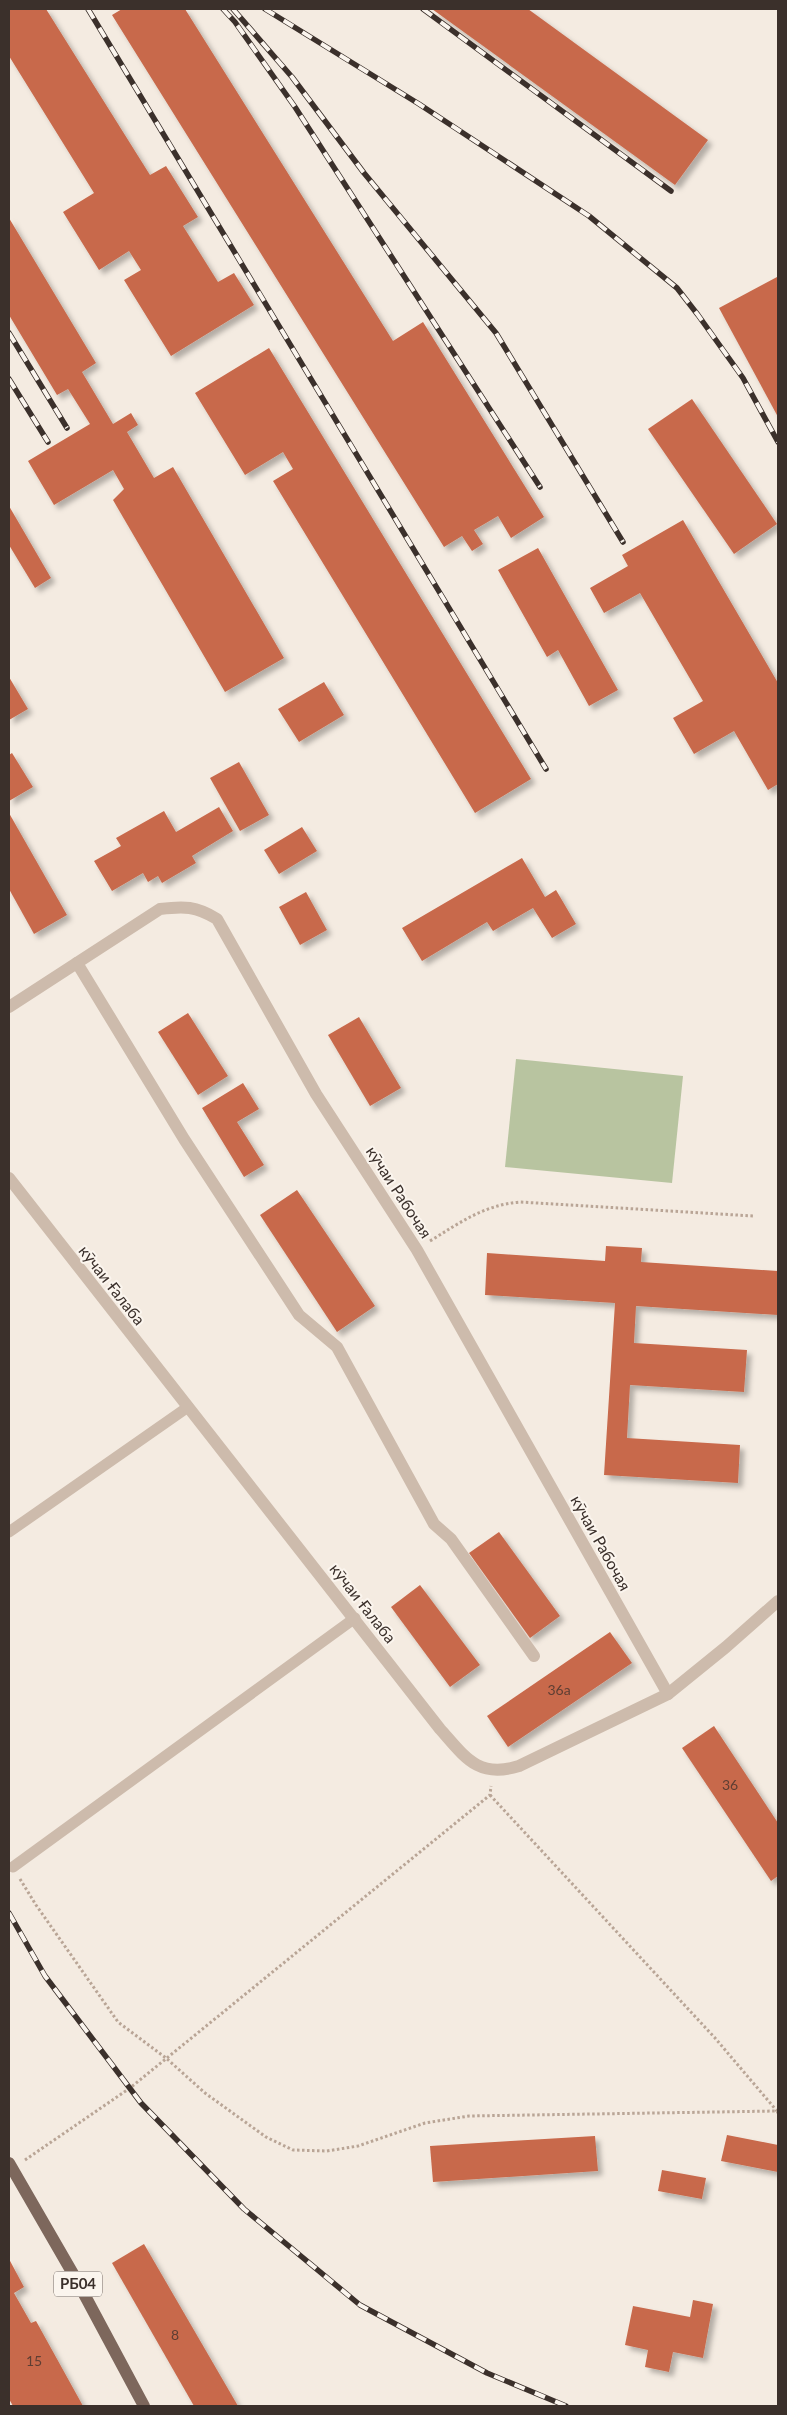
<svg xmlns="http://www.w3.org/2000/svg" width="787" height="2415" font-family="Lato,sans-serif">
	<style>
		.green { fill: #b8c4a0 }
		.building { fill: #c8694b; filter: url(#shadow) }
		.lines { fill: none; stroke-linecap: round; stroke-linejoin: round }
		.path { stroke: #b9a596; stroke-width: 3; stroke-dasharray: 2.5 2.5; stroke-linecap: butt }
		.service { stroke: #cdbbac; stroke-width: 11 }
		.minor { stroke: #cdbbac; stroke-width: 12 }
		.primary { stroke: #7d675c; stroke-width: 12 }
		.rail-casing { stroke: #3b302b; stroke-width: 5.5 }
		.rail { stroke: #fbf5ee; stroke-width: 4; stroke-dasharray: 11; stroke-linecap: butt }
		.labels { text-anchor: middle; stroke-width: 4; stroke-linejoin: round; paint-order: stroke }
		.number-label { font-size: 14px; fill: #5e3e33 }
		.shield { fill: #fbf5ee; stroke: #756b66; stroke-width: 1 }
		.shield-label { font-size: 15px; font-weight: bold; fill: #3b302b }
		.street-label { font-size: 16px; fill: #3b302b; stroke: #fbf5ee }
	</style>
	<defs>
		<filter id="shadow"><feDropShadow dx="4.5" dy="4.5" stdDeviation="2.5" flood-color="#0004"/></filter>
	</defs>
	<rect width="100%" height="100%" fill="#f4ebe1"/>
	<path class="green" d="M516,1059L683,1076L672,1183L505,1167Z"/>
	<g class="building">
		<path d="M9,9H46L150,175L166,166L198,217L183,226L218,282L234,273L254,305L171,356L124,280L141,270L129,251L99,270L63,212L94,193L9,56Z"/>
		<path d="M122,9H185L393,341L423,322L544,517L511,538L498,516L474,530L483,544L472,551L462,536L444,547L112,15Z"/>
		<path d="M432,9H528L708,140L675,185Z"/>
		<path d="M9,218L96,363L82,372L113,424L131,413L138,425L127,432L154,478L173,467L284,658L225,692L113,500L124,489L113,470L54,505L28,461L90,424L68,389L57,395L9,315Z"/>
		<path d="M777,277L778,278V417L719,308Z"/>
		<path d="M269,348L531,779L475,813L273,481L293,469L283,452L245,475L195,393Z"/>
		<path d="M692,399L777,524L734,554L648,429Z"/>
		<path d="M9,506L51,578L35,588L9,545Z"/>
		<path d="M683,520L778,683V784L768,790L734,731L694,754L673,718L703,701L640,593L604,613L590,588L628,566L622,555Z"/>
		<path d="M538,548L618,690L589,706L558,650L547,657L498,570Z"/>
		<path d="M9,677L28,709L9,720Z"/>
		<path d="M324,682L344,715L299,742L278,709Z"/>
		<path d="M12,753L33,787L9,801V755Z"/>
		<path d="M239,762L269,815L240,831L210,778Z"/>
		<path d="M219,807L233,831L192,856L196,863L162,883L158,876L148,882L143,873L112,891L94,861L121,846L116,838L164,811L176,832Z"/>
		<path d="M9,813L67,915L34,934L9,889Z"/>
		<path d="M302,827L317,851L279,874L264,850Z"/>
		<path d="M522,858L545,897L556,890L576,924L552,938L533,908L493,931L487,922L422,961L402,928Z"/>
		<path d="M306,892L327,930L300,945L279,907Z"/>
		<path d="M188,1013L228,1076L198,1095L158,1032Z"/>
		<path d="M359,1017L401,1088L370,1106L328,1035Z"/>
		<path d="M243,1083L259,1109L237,1122L264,1165L244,1177L202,1108Z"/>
		<path d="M297,1190L375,1306L337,1332L260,1215Z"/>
		<path d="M606,1246L642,1248L641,1262L778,1271V1315L636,1306L634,1343L747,1350L744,1392L630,1385L627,1438L740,1445L738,1483L604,1475L615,1303L485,1295L487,1253L605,1261Z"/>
		<path d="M499,1532L560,1616L530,1638L469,1553Z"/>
		<path d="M420,1585L480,1665L450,1687L391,1607Z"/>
		<path d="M610,1632L632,1663L508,1747L487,1716Z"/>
		<path d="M714,1726L778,1823V1876L771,1881L682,1748Z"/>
		<path d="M727,2135L778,2145V2172L721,2161Z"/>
		<path d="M595,2136L598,2171L433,2182L430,2146Z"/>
		<path d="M662,2170L706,2178L702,2199L658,2191Z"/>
		<path d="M144,2244L238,2406H194L112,2263Z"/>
		<path d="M9,2259L24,2287L14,2293L31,2323L36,2321L83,2406H13L9,2399Z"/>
		<path d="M693,2300L713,2304L703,2358L673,2352L669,2372L645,2367L648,2350L625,2345L633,2306L690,2317Z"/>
	</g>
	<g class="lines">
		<g class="path">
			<path d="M430,1241C461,1222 484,1205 520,1202L753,1216"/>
			<path d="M490,1795L715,2038L777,2111"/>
			<path d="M20,1879L36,1905L118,2022L166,2058L205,2093L266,2137L293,2150L327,2151L358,2146L425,2123L469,2116L777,2111L778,2113"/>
			<path d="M25,2160L130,2088L490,1795L491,1786"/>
		</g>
		<g class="service">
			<path d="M9,1532L188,1407"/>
			<path d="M13,1867L355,1618"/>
		</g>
		<g class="minor">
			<path d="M77,963L184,1139L299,1315L337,1347L434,1524L451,1539L534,1656"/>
			<path d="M9,1007L160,909C184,906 196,906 217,919L316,1094L417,1250L668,1694"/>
			<path d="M9,1178L440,1729C465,1757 478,1779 519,1766L668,1694L726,1647L778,1601"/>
		</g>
		<path class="primary" d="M9,2163L76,2279L144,2406"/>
		<g class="rail-casing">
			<g id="rail">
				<path d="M88,9L546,769"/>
				<path d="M223,9L235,22L295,107L540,487"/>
				<path d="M233,9L292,77L364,173L496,333L623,542"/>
				<path d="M265,9L419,104L589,216L677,288L698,315L743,378L778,442"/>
				<path d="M423,9L671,191"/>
				<path d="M9,333L67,428"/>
				<path d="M9,379L48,442"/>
				<path d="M9,1913L45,1976L141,2103L244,2209L360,2305L487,2373L566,2406"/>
			</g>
		</g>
		<use href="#rail" class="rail"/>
	</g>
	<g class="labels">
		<g class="number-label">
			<text x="559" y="1695">36а</text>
			<text x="730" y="1790">36</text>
			<text x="175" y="2340">8</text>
			<text x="34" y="2366">15</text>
		</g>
		<rect class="shield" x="54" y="2271.5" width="48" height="25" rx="4"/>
		<g class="shield-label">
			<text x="78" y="2289">РБ04</text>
		</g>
		<g class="street-label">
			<text transform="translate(399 1192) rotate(57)" y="6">кӯчаи Рабочая</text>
			<text transform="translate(112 1285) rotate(52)" y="6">кӯчаи Ғалаба</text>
			<text transform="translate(601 1543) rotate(61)" y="6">кӯчаи Рабочая</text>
			<text transform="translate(363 1603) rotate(52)" y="6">кӯчаи Ғалаба</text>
		</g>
	</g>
	<rect width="787" height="2415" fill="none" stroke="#3b302b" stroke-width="20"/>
</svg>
